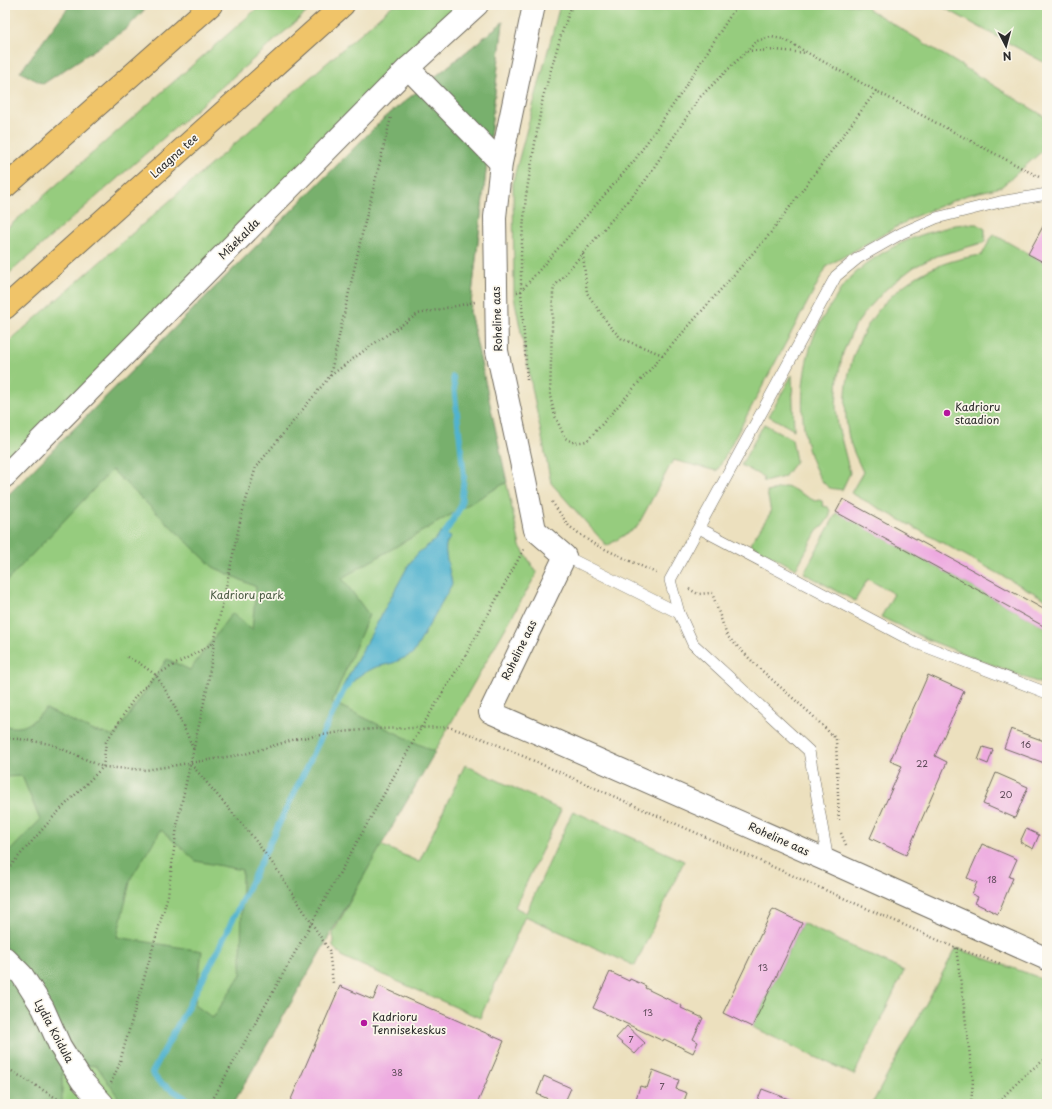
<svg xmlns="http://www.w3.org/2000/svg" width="1052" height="1109" font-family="'Playpen Sans',sans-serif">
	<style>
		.green { fill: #96cc7e; stroke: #607c54 }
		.forest { fill: #78b06d; stroke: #526e4c; fill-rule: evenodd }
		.water { fill: #51b3cf; stroke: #3e6f7d }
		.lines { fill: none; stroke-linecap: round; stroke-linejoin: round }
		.stream { stroke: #51b3cf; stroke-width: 6 }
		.building { fill: #eda9e0 }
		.service-casing { stroke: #6f6a5e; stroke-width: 12 }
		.minor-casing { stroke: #6f6a5e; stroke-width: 24 }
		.primary-casing { stroke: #6f6a5e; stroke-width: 24 }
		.path { stroke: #6f6a5e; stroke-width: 2.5; stroke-dasharray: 1 3; stroke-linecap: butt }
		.service { stroke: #fff; stroke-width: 11 }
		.minor { stroke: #fff; stroke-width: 22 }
		.primary { stroke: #f0c469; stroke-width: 22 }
		.poi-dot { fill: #b5179e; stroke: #fbf7ec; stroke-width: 1.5 }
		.labels { text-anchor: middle; stroke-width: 3.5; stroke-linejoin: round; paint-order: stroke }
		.number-label { font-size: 9px; fill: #5c4a58 }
		.street-label { font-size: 11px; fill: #2b2b2b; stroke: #fbf7ec }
		.poi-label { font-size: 11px; fill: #2b2b2b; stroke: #fbf7ec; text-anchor: start }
		.park-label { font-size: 11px; fill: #4b5b44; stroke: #fbf7ec }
	</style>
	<rect width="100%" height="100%" fill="#fbf7ec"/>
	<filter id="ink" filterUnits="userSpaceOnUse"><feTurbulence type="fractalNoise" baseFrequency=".025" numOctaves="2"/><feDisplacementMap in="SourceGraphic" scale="8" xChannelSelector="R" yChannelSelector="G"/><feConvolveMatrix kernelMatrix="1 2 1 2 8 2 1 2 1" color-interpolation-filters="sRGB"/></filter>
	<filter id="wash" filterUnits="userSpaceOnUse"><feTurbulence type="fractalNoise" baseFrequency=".012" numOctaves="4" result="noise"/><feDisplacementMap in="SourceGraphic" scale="16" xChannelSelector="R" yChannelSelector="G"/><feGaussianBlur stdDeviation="0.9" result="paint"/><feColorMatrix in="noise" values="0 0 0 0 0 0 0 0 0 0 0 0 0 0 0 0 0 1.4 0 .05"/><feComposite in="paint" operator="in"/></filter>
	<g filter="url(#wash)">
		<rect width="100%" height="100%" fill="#ece0be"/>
		<g class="green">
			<path d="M261,5H315L5,277V230Z"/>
			<path d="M393,5H461L5,467V345Z"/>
			<path d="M560,5H868L867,8L1047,118V147L1001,187L967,195L916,216L827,266L717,471L673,460L637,527L607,546L551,483L514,297L513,181Z"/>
			<path d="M939,5H1047V64Z"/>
			<path d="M503,22L470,312L520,546L537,573L381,845L419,862L465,765L561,810L515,907L526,913L573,811L684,861L635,966L525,916L480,1018L343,957L333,947V933L368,868L233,1104H5V498L383,119Z"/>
			<path d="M977,224L985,229V242L937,256L914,267L886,289L867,310L853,329L843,353L838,376L836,407L838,426L850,473L842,490C838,489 833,489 830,488C824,485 819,477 817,472C797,433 799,376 814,336C819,323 827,310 835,299C838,294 841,288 845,284C869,256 906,238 941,229C946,228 951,226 955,225C962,224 970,224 977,224Z"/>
			<path d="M993,234L1047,264V600L851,493L863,472C858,461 852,450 849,438C836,378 860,313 913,279C934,265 958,258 982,255Z"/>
			<path d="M792,375L794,430L769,416Z"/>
			<path d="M764,424L792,439L796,461L784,477L764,482L763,477L741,465Z"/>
			<path d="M787,486L815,501L819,500L822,501L823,506L828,507L830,511V516L823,526L817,531L796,569L750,544L771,512L767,492Z"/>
			<path d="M837,512L1047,628V686L931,641L881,617L894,594L868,579L855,601L804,573Z"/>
			<path d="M802,923L904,971L854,1075L752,1027Z"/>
			<path d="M956,948L1035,976L1047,983V1104H872Z"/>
		</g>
		<g class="forest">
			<path d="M70,5H149L126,29L43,84L20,72Z"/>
			<path d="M503,22L470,312L507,482L342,578L369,615L332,702L435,752L233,1104H123L97,1066L62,1063V1104H5V856L40,820L22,776L5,777V726C27,730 30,723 46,709L94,731L115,736L167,659L190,670L232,613L252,630L256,587L213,567L112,470L5,583V498L383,119ZM161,830L196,861L242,870L241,974L213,1018L195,1005L202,951L117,937L131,878Z"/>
		</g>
		<path class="water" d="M440,533L451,537C449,539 447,542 446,545C444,555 451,573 452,584L413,654L393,663L376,667L362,674L356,678L346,691L342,688L409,564L418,553L435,540Z"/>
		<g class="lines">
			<g class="stream">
				<path d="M441,540L461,506L464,476L453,377"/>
				<path d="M190,1104L192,1102L159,1082L152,1073L216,954L344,690L349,684"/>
			</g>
		</g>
		<g id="blocks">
			<g class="building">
				<path d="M1047,219V264L1028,254Z"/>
				<path d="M843,499L1047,611V628L836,512Z"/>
				<path d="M928,675L964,691L935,756L947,762L906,855L870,838L902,766L890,761Z"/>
				<path d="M1011,729L1047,742V764L1004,748Z"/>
				<path d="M983,747L993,750L988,764L978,760Z"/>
				<path d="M996,773L1028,787L1015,818L983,804Z"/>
				<path d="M1026,829L1039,835L1033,849L1020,842Z"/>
				<path d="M982,844L1017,859L1009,877L1013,878L998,914L975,903L978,897L972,894L977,882L967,878Z"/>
				<path d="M773,909L802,923L752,1027L723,1013Z"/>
				<path d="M610,972L629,981L630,979L646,986L645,988L682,1006L681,1008L703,1018L693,1039L698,1042L693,1053L664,1039L663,1041L593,1008Z"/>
				<path d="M340,986L373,1000L379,986L504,1041L477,1104H289Z"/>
				<path d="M627,1026L645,1043L635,1054L616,1038Z"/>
				<path d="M653,1070L679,1080L676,1089L687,1093L683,1104H641L642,1101L636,1099L640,1086L647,1088Z"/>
				<path d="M544,1076L571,1088L564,1104H559L537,1094Z"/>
				<path d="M762,1089L802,1104H756Z"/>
				<path d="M593,1100L602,1102V1104H592Z"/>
			</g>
		</g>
	</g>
	<g filter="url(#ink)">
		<use href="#blocks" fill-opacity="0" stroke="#6f6a5e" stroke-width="1"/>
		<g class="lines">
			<g class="service-casing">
				<g id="service">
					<path d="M699,528L914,642L1047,693"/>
					<path d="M565,556L679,613L693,644L809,751L828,861"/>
					<path d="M679,613L670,580L836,276L858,258L902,233L936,218L1000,202L1047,194"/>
				</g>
			</g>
			<g class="minor-casing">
				<g id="minor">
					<path d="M534,5L501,163L495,217L497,351L525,480L535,530L565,556L490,712L828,861L1047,959"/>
					<path d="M408,68L501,163"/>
					<path d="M5,476L408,68L477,5"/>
					<path d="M5,958L22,975L43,1008L60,1046L82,1081L103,1104"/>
				</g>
			</g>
			<g class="primary-casing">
				<g id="primary">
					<path d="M5,187L211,5"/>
					<path d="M5,308L343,5"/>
				</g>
			</g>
			<g class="path">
				<path d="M747,51L776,50L806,53"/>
				<path d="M876,91L769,235L587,441L575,443L565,438L555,416L550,396L553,293L554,287L645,181L699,98L757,41L771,37L783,39L876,91L1041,178"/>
				<path d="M583,254L587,293L611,328L622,339L663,355"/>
				<path d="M517,292L521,291L634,161L680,95L737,5"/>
				<path d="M330,376L363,230L391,117"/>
				<path d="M527,380L521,291V253L526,195L543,97L561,35L572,5"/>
				<path d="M552,502L569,526L592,543L656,573"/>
				<path d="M689,589L698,594L712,593L727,636L760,669L812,715L836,739L839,822"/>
				<path d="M127,657L139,663L156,675L172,701L194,750"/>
				<path d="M5,738L19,739L51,744L103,767L146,770L245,754L296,739L341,732L374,729L449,727L489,741L956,948L1001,964"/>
				<path d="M191,764L252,836L276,868L329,950L333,983"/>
				<path d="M841,833L846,845"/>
				<path d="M5,872L56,814L103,767L106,742L135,697L156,675L214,643"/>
				<path d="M956,948L963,999L973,1081L971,1104"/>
				<path d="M5,1067L66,1104"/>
				<path d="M111,1083L119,1065L168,895L178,819L207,689L214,643L241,517L256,467L330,376L369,347L418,314L475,302"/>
				<path d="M210,1104L421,728L463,660L524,549"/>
				<path d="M996,1104L1027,1073L1047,1058"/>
			</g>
			<use href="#service" class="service"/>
			<use href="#minor" class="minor"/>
			<use href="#primary" class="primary"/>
		</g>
	</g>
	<g class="poi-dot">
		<circle cx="947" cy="413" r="4"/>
		<circle cx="364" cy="1023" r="4"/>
	</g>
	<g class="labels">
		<g class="number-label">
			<text x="1026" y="748">16</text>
			<text x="922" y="767">22</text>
			<text x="1006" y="798">20</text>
			<text x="992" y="883">18</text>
			<text x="763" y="971">13</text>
			<text x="648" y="1016">13</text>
			<text x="631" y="1043">7</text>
			<text x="397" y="1076">38</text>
			<text x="662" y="1090">7</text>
		</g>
		<g class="street-label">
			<text transform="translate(174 156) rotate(-42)" y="4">Laagna tee</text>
			<text transform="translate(239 239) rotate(-45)" y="4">Mäekalda</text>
			<text transform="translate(497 319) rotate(-92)" y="4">Roheline aas</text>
			<text transform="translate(519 650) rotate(-64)" y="4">Roheline aas</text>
			<text transform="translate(779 839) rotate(24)" y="4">Roheline aas</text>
			<text transform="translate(54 1031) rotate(62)" y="4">Lydia Koidula</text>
		</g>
		<g class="poi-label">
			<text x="955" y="411">Kadrioru<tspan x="955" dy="13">staadion</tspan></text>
			<text x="372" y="1021">Kadrioru<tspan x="372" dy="13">Tennisekeskus</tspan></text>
		</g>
		<g class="park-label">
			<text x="247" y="599">Kadrioru park</text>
		</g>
	</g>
	<rect width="1052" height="1109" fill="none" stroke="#fbf7ec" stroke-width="20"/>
	<g transform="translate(1006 46) rotate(174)" stroke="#fbf7ec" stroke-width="3" paint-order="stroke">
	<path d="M0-3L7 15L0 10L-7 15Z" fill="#2b2b2b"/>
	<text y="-6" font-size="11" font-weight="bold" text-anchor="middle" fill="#2b2b2b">N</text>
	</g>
</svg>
